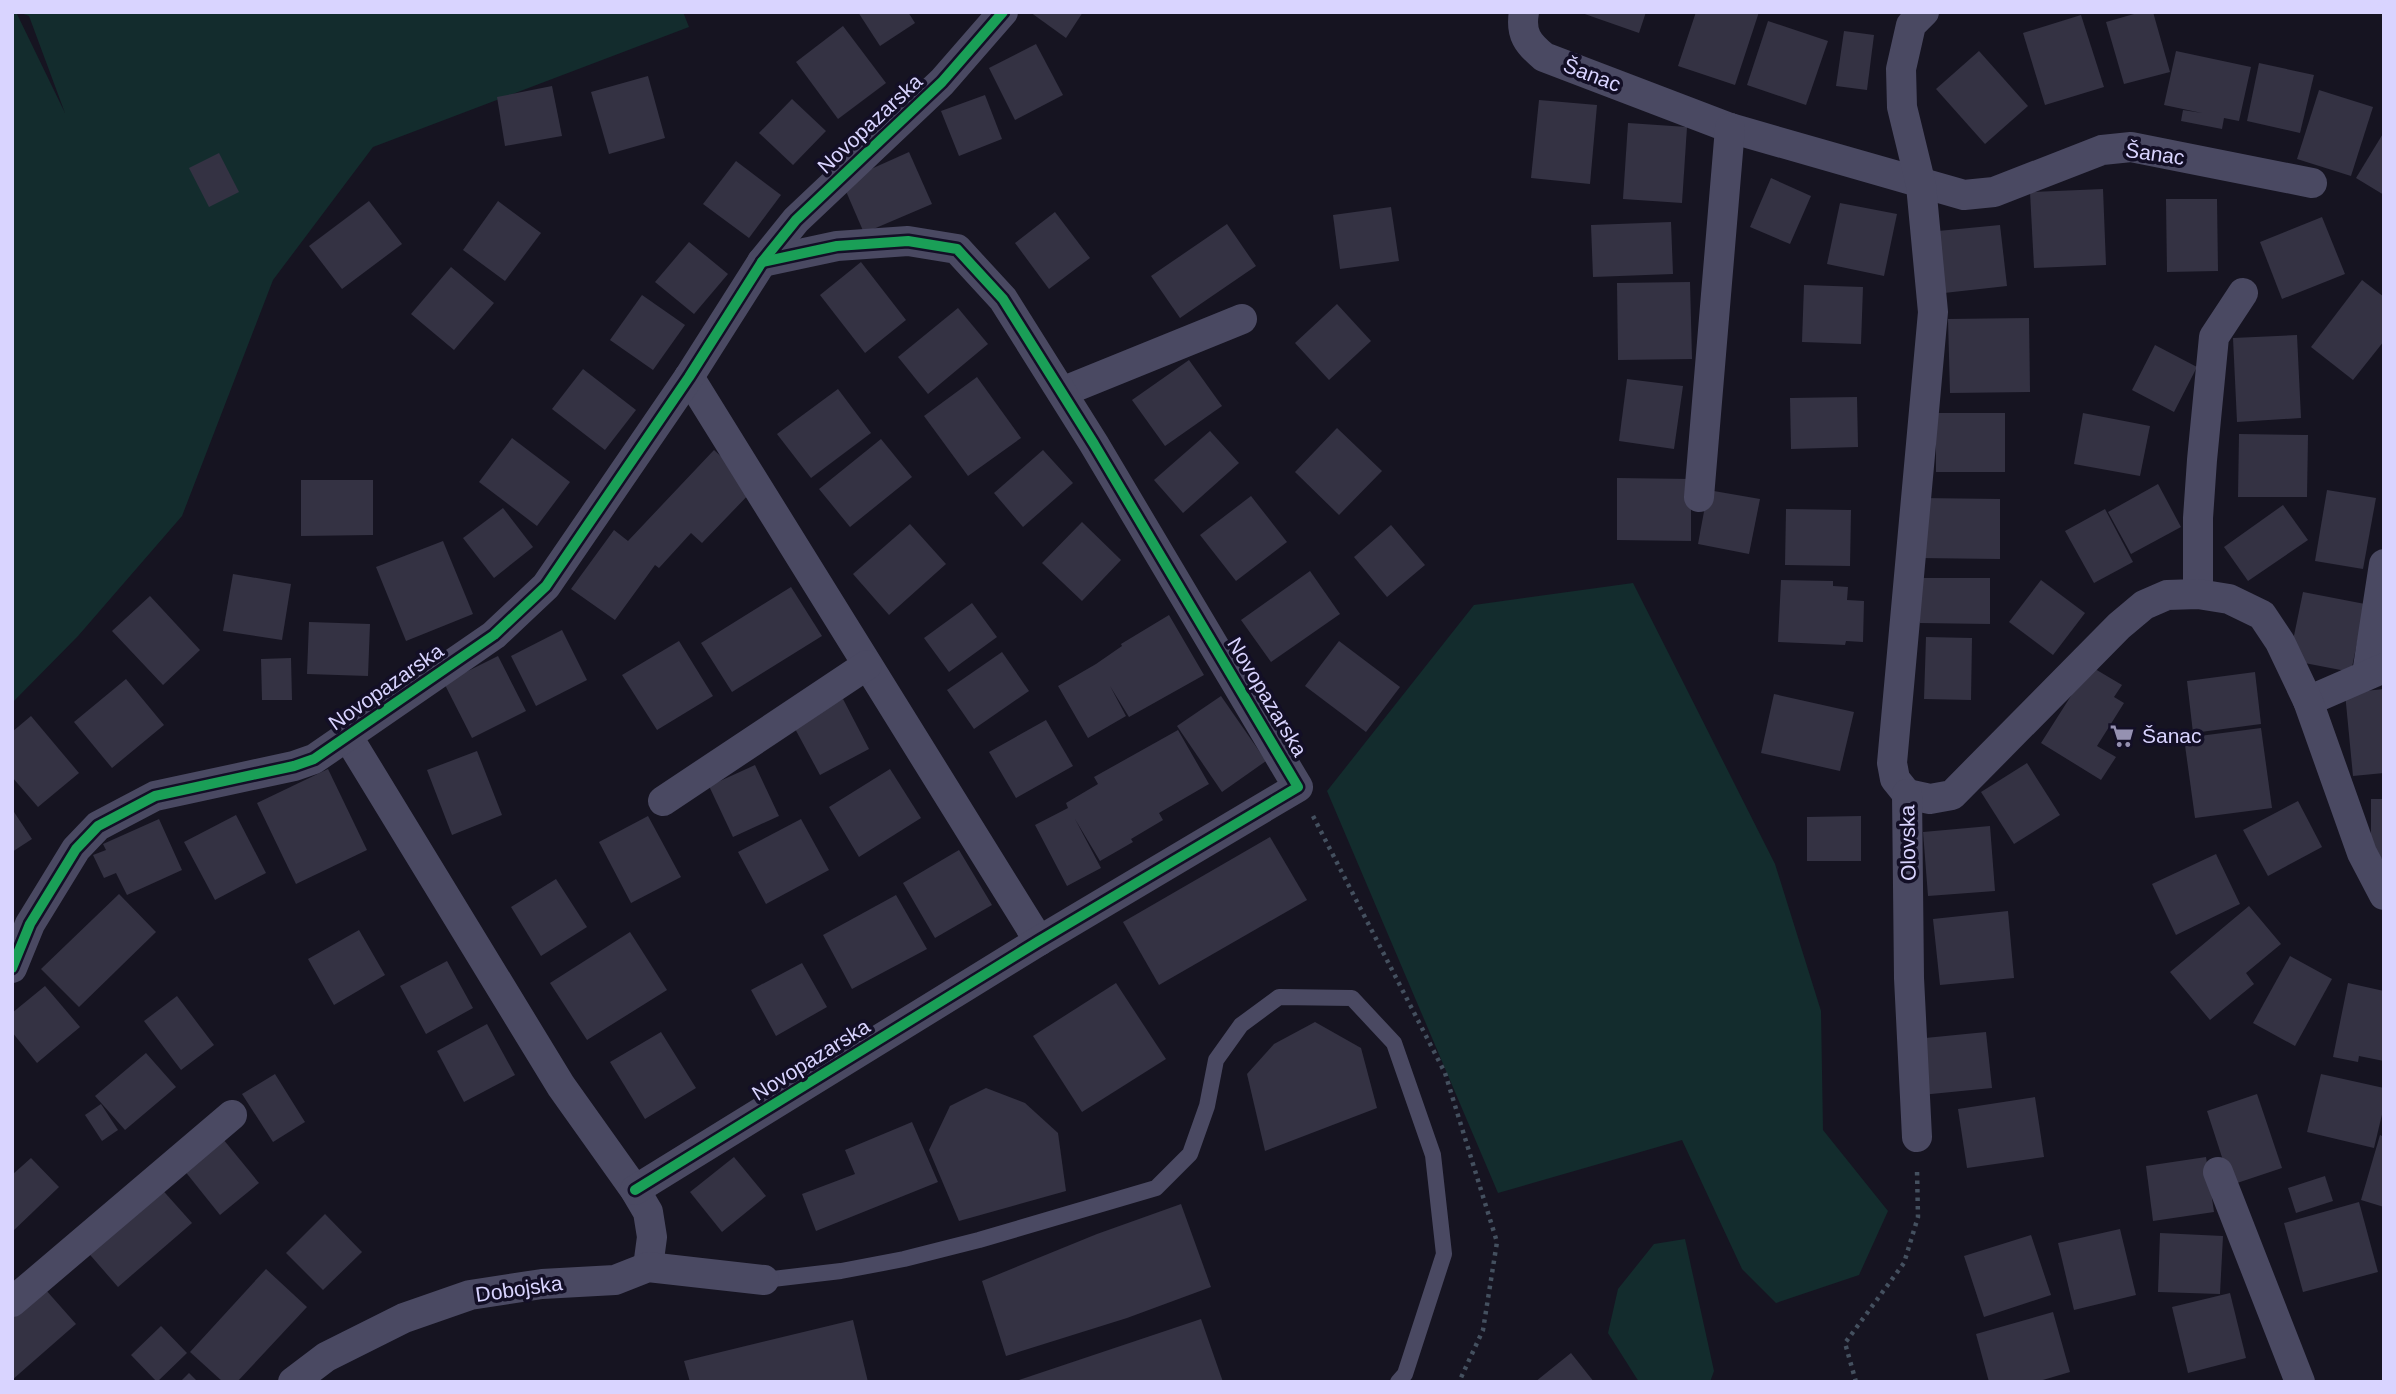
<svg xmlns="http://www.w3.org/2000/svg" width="2396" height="1394" font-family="Arial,sans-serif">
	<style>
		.green { fill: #132c2d }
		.building { fill: #343243 }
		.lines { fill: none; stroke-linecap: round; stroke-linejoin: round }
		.path { stroke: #44505f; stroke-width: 4.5; stroke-dasharray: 3.5 5; stroke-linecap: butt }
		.lane { stroke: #4a4962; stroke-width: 16 }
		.street { stroke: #4a4962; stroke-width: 30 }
		.cycleway-casing { stroke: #130f26; stroke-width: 15 }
		.cycleway { stroke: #1a9f57; stroke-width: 10 }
		.labels { text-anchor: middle; stroke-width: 7; stroke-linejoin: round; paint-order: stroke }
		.street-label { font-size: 21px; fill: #d9d4ff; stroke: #130f26 }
		.poi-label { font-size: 21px; fill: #d9d4ff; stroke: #130f26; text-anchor: start }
	</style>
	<rect width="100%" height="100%" fill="#161421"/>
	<g class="green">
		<path d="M12,12H16L65,113L29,16L18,12H683L689,27L373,147L273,280L182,516L78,636L12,703Z"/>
		<path d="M1633,583L1775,864L1821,1011L1823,1130L1888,1211L1859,1275L1776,1303L1742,1269L1682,1140L1498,1193L1327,791L1474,605Z"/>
		<path d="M1685,1239L1714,1371L1710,1382H1639L1608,1333L1618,1289L1654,1244Z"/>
	</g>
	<g class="building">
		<path d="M858,12H908L915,23L880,46Z"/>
		<path d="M1030,12H1083L1066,38Z"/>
		<path d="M1579,12H1646L1639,33Z"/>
		<path d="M1696,12H1759L1735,85L1678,66Z"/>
		<path d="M2141,12H2153L2170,72L2124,84L2106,22Z"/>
		<path d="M2081,15L2104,87L2045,105L2023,33Z"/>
		<path d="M1768,21L1828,41L1806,105L1747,85Z"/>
		<path d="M843,26L886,83L838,119L796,62Z"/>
		<path d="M1844,31L1874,35L1867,90L1836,86Z"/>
		<path d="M1036,44L1063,95L1015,120L989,68Z"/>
		<path d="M1979,51L2028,106L1985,144L1936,89Z"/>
		<path d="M2176,51L2251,67L2239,121L2224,118L2222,129L2181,121L2183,110L2202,113L2164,105Z"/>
		<path d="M2259,63L2314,75L2300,133L2247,121Z"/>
		<path d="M648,76L665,138L609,154L591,92Z"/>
		<path d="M552,86L562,136L505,146L497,97Z"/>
		<path d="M2319,90L2373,107L2351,176L2297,159Z"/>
		<path d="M985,95L1002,139L959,156L941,111Z"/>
		<path d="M792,99L826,131L793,165L759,133Z"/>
		<path d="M1539,100L1597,105L1590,184L1531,178Z"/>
		<path d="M1628,123L1687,127L1682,203L1623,199Z"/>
		<path d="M2384,132V195L2356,178Z"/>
		<path d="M909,152L932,204L864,233L842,182Z"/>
		<path d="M219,153L239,192L209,207L189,168Z"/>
		<path d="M736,161L781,195L749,238L703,204Z"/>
		<path d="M1771,178L1811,196L1790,244L1750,227Z"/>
		<path d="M2103,189L2106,265L2034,268L2030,192Z"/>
		<path d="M2166,199H2217L2218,271L2167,272Z"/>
		<path d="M369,201L402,244L342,289L309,246Z"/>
		<path d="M498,201L541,233L505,281L463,250Z"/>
		<path d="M1840,203L1897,214L1884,276L1827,264Z"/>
		<path d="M1391,207L1399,261L1340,269L1333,215Z"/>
		<path d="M1055,212L1090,258L1049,289L1015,243Z"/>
		<path d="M2322,217L2345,274L2282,299L2260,242Z"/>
		<path d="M1671,222L1673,274L1593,277L1591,225Z"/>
		<path d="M1227,224L1256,266L1180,318L1151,276Z"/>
		<path d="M2000,225L2007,286L1944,293L1938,231Z"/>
		<path d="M689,242L728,274L694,314L655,282Z"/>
		<path d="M861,262L906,320L865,353L820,295Z"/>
		<path d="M451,267L494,303L454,350L411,314Z"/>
		<path d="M2362,280L2384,297V341L2353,380L2311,347Z"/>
		<path d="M1690,282L1692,359L1618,360L1617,283Z"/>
		<path d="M1804,285L1863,287L1861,344L1802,342Z"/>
		<path d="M642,295L685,325L653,370L610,340Z"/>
		<path d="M1337,304L1371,341L1329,380L1295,343Z"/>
		<path d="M958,308L988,344L928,394L898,357Z"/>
		<path d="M2029,318L2030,392L1950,393L1948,319Z"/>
		<path d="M2297,335L2301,418L2237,422L2233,338Z"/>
		<path d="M2155,345L2197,367L2174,412L2132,390Z"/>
		<path d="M1189,360L1222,406L1165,446L1132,400Z"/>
		<path d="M583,369L636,410L605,450L552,409Z"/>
		<path d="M977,377L1021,438L968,476L924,416Z"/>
		<path d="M1627,379L1683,386L1674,449L1619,441Z"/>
		<path d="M838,389L871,433L811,478L777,434Z"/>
		<path d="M1857,397L1858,447L1791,449L1790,398Z"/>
		<rect x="1936" y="413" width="69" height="59"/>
		<path d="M2083,413L2150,426L2140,476L2074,464Z"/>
		<path d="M1337,428L1382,471L1339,515L1295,472Z"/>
		<path d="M1210,431L1239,463L1183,513L1154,480Z"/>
		<path d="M2239,434L2308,435L2307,497H2238Z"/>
		<path d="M512,438L570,482L537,526L479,482Z"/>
		<path d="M881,439L912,477L850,527L819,489Z"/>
		<path d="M714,450L755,488L702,543L691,533L659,568L655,565L615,620L571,589L614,530L628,541Z"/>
		<path d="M1043,450L1073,483L1023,527L994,493Z"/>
		<path d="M1617,478L1691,479V541L1617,540Z"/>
		<path d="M301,480H373V535L301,536Z"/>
		<path d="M2158,484L2181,527L2131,554L2108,512Z"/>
		<path d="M1708,490L1760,499L1749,554L1698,544Z"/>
		<path d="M2327,490L2376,498L2363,569L2315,561Z"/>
		<path d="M1251,496L1287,542L1236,581L1200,535Z"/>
		<path d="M1920,498L2000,499V559L1919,558Z"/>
		<path d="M2283,505L2308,540L2248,581L2224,547Z"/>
		<path d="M503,508L533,547L494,578L463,538Z"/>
		<path d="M1786,509L1851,510L1850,566L1785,565Z"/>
		<path d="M2105,509L2133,562L2094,583L2065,531Z"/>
		<path d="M1082,522L1121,560L1082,601L1042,563Z"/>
		<path d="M910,524L946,564L889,615L853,574Z"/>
		<path d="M1391,525L1425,565L1387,597L1354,557Z"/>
		<path d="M443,541L473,614L406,641L376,567Z"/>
		<path d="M1310,571L1340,614L1271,662L1241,620Z"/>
		<path d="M233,574L291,584L282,640L223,631Z"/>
		<path d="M1920,578H1990V624L1920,623Z"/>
		<path d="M1781,580L1833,581V586L1848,587L1847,600L1864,601L1863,642L1846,641L1845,645L1778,642Z"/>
		<path d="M2041,580L2085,613L2053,655L2009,622Z"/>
		<path d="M791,587L822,636L732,692L701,643Z"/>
		<path d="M2303,592L2365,604L2351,672L2289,660Z"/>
		<path d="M150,596L200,650L163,685L112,631Z"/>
		<path d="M972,603L997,637L949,672L924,638Z"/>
		<path d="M1169,615L1204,675L1129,717L1110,686L1126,716L1088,738L1058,686L1096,664L1122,646L1121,644Z"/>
		<path d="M309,622L370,624L368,676L307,674Z"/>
		<path d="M562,630L587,680L536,706L511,656Z"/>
		<path d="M1926,637L1972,638L1971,700L1924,699Z"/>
		<path d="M679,641L713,696L657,730L622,675Z"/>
		<path d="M1339,641L1400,687L1366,732L1305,686Z"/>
		<path d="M1002,652L1029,691L974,729L947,690Z"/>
		<path d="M498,656L526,711L472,738L444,683Z"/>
		<path d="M291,658L292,700H262L261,659Z"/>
		<path d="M2090,666L2122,685L2114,697L2124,703L2097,746L2116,757L2101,780L2041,743Z"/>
		<path d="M2255,672L2261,724L2193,733L2187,681Z"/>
		<path d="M126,679L164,725L112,768L74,722Z"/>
		<path d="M2384,689V773L2353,776L2345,693Z"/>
		<path d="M1774,694L1854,712L1840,771L1761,753Z"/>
		<path d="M1221,696L1266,761L1222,792L1177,726Z"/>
		<path d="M843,699L869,749L820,775L793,725Z"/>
		<path d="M31,716L79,773L38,807L12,777V732Z"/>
		<path d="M1046,720L1073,766L1016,798L989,752Z"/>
		<path d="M2261,728L2272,808L2195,818L2184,738Z"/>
		<path d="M1178,730L1209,784L1159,813L1163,820L1131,839L1133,842L1100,861L1075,819L1101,868L1067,886L1035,825L1068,808L1066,803L1098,784L1094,777Z"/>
		<path d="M477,751L502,815L452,835L427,770Z"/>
		<path d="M2027,763L2060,815L2014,844L1981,792Z"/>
		<path d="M755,765L779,816L733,837L709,786Z"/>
		<path d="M328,769L367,850L296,884L257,803Z"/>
		<path d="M890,769L921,818L859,857L829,807Z"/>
		<rect x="2371" y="799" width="13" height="59"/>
		<path d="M2298,801L2322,847L2268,876L2243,830Z"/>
		<path d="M12,809L32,839L12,852Z"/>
		<path d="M236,815L266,873L215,900L184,842Z"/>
		<path d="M648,816L681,877L631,903L599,842Z"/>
		<path d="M1861,816V861H1807V817Z"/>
		<path d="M159,819L182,870L127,895L116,873L104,878L93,855L106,850L103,844Z"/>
		<path d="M801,819L829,870L766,904L738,852Z"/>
		<path d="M1990,826L1995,891L1928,896L1923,832Z"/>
		<path d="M1270,837L1307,900L1159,985L1123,922Z"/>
		<path d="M959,850L992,905L935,938L903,883Z"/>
		<path d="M2216,854L2240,904L2176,935L2152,884Z"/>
		<path d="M556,879L587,927L541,956L511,907Z"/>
		<path d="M119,894L156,932L79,1007L41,969Z"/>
		<path d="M896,895L927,949L852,989L823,935Z"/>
		<path d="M2249,906L2281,944L2246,973L2254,984L2210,1020L2170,972Z"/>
		<path d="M2008,911L2014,978L1940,985L1933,919Z"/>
		<path d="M359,930L385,975L334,1005L308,959Z"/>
		<path d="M630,932L667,990L587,1040L550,983Z"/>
		<path d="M2290,956L2332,979L2295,1046L2253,1023Z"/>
		<path d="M447,961L473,1008L426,1034L400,986Z"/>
		<path d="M802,963L827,1007L776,1036L751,990Z"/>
		<path d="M1116,983L1166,1059L1082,1112L1033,1036Z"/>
		<path d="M2348,983L2384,991V1061L2359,1056L2358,1062L2333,1057Z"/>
		<path d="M45,986L80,1027L37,1063L12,1032V1013Z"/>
		<path d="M177,996L214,1045L181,1070L144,1021Z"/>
		<path d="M1315,1022L1361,1048L1377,1108L1265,1151L1247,1074L1274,1044Z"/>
		<path d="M487,1024L515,1075L464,1102L437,1051Z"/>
		<path d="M661,1032L696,1088L645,1119L610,1062Z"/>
		<path d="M1986,1032L1992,1088L1921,1095L1915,1039Z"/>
		<path d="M146,1053L176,1087L125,1130L95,1096Z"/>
		<path d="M275,1074L305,1122L273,1142L242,1094Z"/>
		<path d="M2321,1074L2384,1088V1106L2374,1148L2307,1132Z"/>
		<path d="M986,1088L1025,1103L1058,1133L1066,1191L959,1221L929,1150L950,1106Z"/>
		<path d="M2257,1094L2282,1168L2231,1185L2207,1111Z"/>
		<path d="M2035,1097L2044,1157L1967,1168L1958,1109Z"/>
		<path d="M101,1104L118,1130L102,1141L85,1115Z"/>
		<path d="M912,1122L938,1182L816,1231L802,1194L855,1174L845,1150Z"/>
		<path d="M2380,1135L2384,1137V1207L2361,1200Z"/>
		<path d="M223,1139L259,1183L220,1215L184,1170Z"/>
		<path d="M734,1157L766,1196L722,1232L690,1192Z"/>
		<path d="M2206,1157L2214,1212L2153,1221L2146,1166Z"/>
		<path d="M31,1158L59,1187L12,1232V1175Z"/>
		<path d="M2325,1176L2333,1201L2296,1213L2288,1188Z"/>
		<path d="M158,1185L192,1223L118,1287L85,1249Z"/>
		<path d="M2359,1202L2378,1272L2303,1292L2284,1223Z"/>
		<path d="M1181,1204L1211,1287L1127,1318L1006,1356L982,1281L1097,1234Z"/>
		<path d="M325,1214L362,1252L323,1290L286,1253Z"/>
		<path d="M2120,1229L2136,1295L2074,1310L2058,1243Z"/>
		<path d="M2160,1233L2223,1236L2220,1294L2158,1292Z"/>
		<path d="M2031,1235L2051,1295L1984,1317L1964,1256Z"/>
		<path d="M266,1269L307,1307L237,1382H223L190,1352Z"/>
		<path d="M45,1289L76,1324L12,1380V1317Z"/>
		<path d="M2230,1293L2246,1358L2188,1373L2172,1307Z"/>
		<path d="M2053,1312L2070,1372L2036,1382H1989L1976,1334Z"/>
		<path d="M1201,1319L1223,1382H1016V1381Z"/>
		<path d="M853,1320L868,1382H690L684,1361Z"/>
		<path d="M161,1326L187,1353L157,1382L131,1355Z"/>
		<path d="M1571,1353L1594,1382H1535Z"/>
		<path d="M189,1373L198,1382H180Z"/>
	</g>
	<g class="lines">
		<g class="path">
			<path d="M1313,816L1445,1073L1497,1242L1483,1330L1459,1382"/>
			<path d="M1856,1382L1845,1343L1904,1263L1918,1217L1917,1170"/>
		</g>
		<path class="lane" d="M764,1280L841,1271L904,1259L979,1240L1156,1188L1190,1154L1207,1106L1216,1060L1241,1025L1279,997L1352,998L1394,1043L1433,1155L1444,1254L1405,1374L1398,1382"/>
		<g class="street">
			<path d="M1524,12C1520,34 1528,44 1544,57L1730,128L1964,195L1994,192L2102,150L2131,147L2312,183"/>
			<path d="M689,377L1039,941"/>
			<path d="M1062,392L1242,319"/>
			<path d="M1699,497L1730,128"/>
			<path d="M2198,594V518L2202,460L2214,337L2243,293"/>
			<path d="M2367,674L2384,564"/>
			<path d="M2308,701L2384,668"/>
			<path d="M348,737L561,1086L635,1190L648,1212L652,1237L648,1267"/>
			<path d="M1907,794L1895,779L1892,763L1933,312L1921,185L1902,107L1901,69L1911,25L1924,12"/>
			<path d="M1907,794L1930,799L1952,795L2119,626L2144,605L2167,595L2198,594L2229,599L2262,615L2280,642L2308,701L2362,853L2384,895"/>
			<path d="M1907,794L1909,978L1917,1137"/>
			<path d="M663,801L867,665"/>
			<path d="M12,968L30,924L76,849L98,826L155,796L294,766L314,759L494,635L546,586L689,377L762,262L796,220L942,82L1003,12"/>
			<path d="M2218,1172L2300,1382"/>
			<path d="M635,1190L1039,941L1298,787L1094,444L1003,299L957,249L908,241L837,246L762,262"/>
			<path d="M12,1302L232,1115"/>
			<path d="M293,1382L326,1357L404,1318L470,1295L542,1284L615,1280L648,1267L764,1280"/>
		</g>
		<g class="cycleway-casing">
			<g id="cycleway">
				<path d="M12,968L30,924L76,849L98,826L155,796L294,766L314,759L494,635L546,586L689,377L762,262L796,220L942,82L1003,12"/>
				<path d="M635,1190L1039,941L1298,787L1094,444L1003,299L957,249L908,241L837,246L762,262"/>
			</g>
		</g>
		<use href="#cycleway" class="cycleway"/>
	</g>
	<defs>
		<g id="supermarket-bare" transform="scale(1.89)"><path d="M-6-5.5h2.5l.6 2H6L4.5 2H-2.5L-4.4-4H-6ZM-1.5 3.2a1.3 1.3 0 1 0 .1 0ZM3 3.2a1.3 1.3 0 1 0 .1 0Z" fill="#9591b1" stroke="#130f26" stroke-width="2.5" paint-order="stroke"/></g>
	</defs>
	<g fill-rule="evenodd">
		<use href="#supermarket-bare" x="2122" y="736"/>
	</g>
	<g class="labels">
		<g class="street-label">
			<text transform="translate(1592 75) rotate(21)" y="7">Šanac</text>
			<text transform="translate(870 124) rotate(-43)" y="7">Novopazarska</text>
			<text transform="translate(2155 154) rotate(8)" y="7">Šanac</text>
			<text transform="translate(386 687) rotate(-35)" y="7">Novopazarska</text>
			<text transform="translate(1267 697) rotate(59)" y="7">Novopazarska</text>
			<text transform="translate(1908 843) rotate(-91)" y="7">Olovska</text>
			<text transform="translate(811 1060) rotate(-32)" y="7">Novopazarska</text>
			<text transform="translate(519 1289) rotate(-8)" y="7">Dobojska</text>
		</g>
		<g class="poi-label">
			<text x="2142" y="743">Šanac</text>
		</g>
	</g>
	<rect width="2396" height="1394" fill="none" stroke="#d9d4ff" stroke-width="28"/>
</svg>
